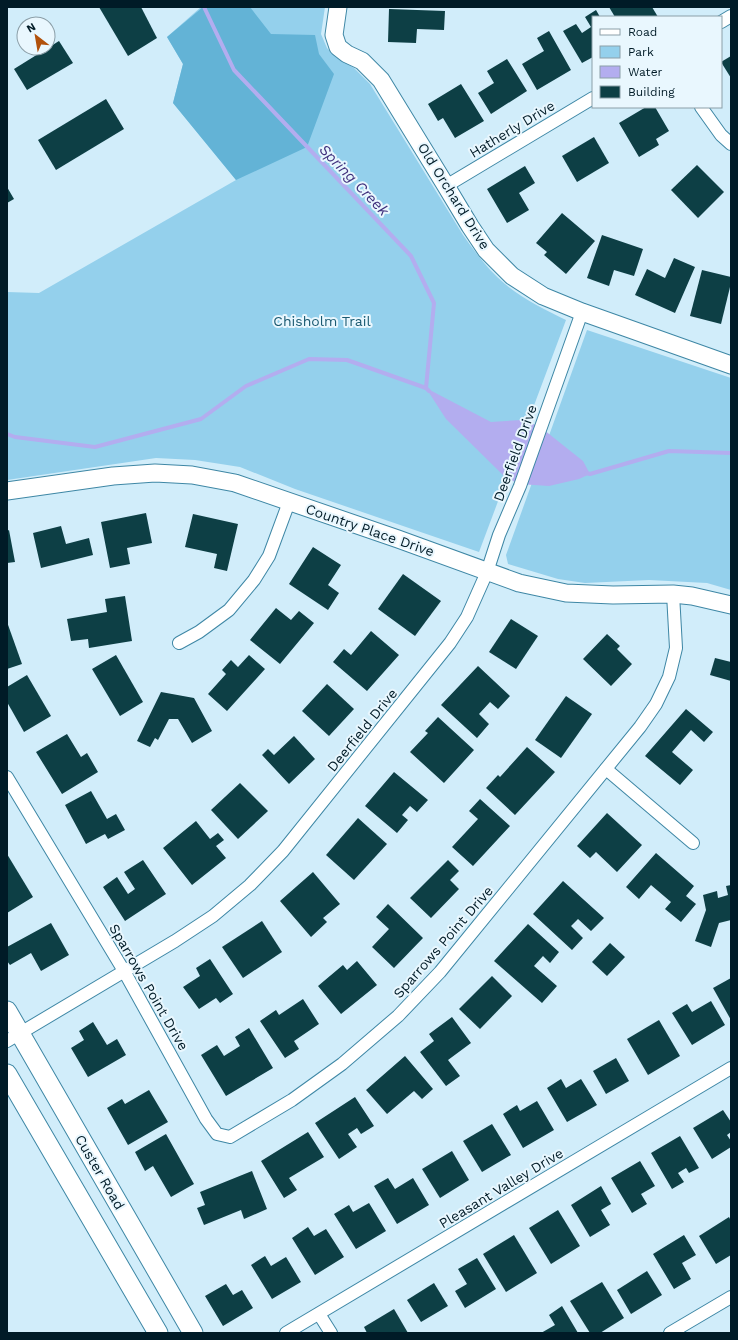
<svg xmlns="http://www.w3.org/2000/svg" width="738" height="1340" font-family="'Work Sans',sans-serif">
	<style>
		.green { fill: #94d0ec }
		.forest { fill: #63b3d6 }
		.water { fill: #b3adef }
		.lines { fill: none; stroke-linecap: round; stroke-linejoin: round }
		.stream { stroke: #b3adef; stroke-width: 4 }
		.building { fill: #0d3f45 }
		.street-casing { stroke: #3e87a5; stroke-width: 14 }
		.secondary-casing { stroke: #3e87a5; stroke-width: 19 }
		.primary-casing { stroke: #3e87a5; stroke-width: 21 }
		.street { stroke: #fff; stroke-width: 12 }
		.secondary { stroke: #fff; stroke-width: 17 }
		.primary { stroke: #fff; stroke-width: 19 }
		.labels { text-anchor: middle; stroke-width: 4; stroke-linejoin: round; paint-order: stroke }
		.street-label { font-size: 14px; fill: #001b27; stroke: #e9f7fe }
		.park-label { font-size: 14px; fill: #1a5a72; stroke: #e9f7fe }
		.water-label { font-size: 15px; font-style: italic; fill: #40317d; stroke: #e9f7fe }
	</style>
	<rect width="100%" height="100%" fill="#d1edfa"/>
	<g class="green">
		<path d="M201,7H325L321,34L327,48L336,57L354,68L370,84L463,235C476,253 488,270 505,284C523,299 546,310 566,320L479,552L295,489L240,467L195,460L156,458L7,480V292L39,293L236,180L173,103L183,64L167,37Z"/>
		<path d="M587,330L731,378V590L707,583L649,580L585,583L558,579L508,564L506,555Z"/>
	</g>
	<path class="forest" d="M203,7H250L271,34L315,35L319,54L334,74L307,147L236,180L173,103L183,64L167,37Z"/>
	<path class="water" d="M426,388L491,422L521,420L539,426L583,461L590,474L579,479L549,486L519,484L505,477L446,419Z"/>
	<g class="lines">
		<g class="stream">
			<path d="M204,7L234,70L411,256L434,303L426,388"/>
			<path d="M7,434L15,437L95,447L201,419L246,386L309,359L347,360L426,388L429,391"/>
			<path d="M586,473L590,474L669,451L731,453"/>
		</g>
	</g>
	<g class="building">
		<path d="M99,7H141L157,38L128,56Z"/>
		<path d="M609,7H652L658,17H615Z"/>
		<path d="M389,9L445,11L444,30L417,29L416,43L388,42Z"/>
		<path d="M596,10L600,17H593V57L582,63L563,31L576,24L582,33L591,27L585,17Z"/>
		<path d="M549,31L571,70L537,90L522,64L544,51L537,38Z"/>
		<path d="M59,41L73,63L27,90L14,69Z"/>
		<path d="M731,56V78L721,62Z"/>
		<path d="M507,59L527,91L491,114L478,93L494,83L487,71Z"/>
		<path d="M461,84L484,121L455,138L443,118L438,121L428,104Z"/>
		<path d="M106,99L124,129L56,170L38,140Z"/>
		<path d="M646,107H655L669,131L656,139L659,145L639,157L619,123Z"/>
		<path d="M594,137L609,163L577,182L562,156Z"/>
		<path d="M697,165L724,192L698,218L671,190Z"/>
		<path d="M525,166L535,183L519,193L529,210L507,223L487,189Z"/>
		<path d="M7,187L14,199L7,203Z"/>
		<path d="M562,213L595,241L566,274L544,255L547,252L536,243Z"/>
		<path d="M602,235L643,249L634,276L614,270L609,286L587,278Z"/>
		<path d="M674,258L695,267L675,313L635,295L647,269L665,278Z"/>
		<path d="M702,270L731,277V283L721,324L690,316Z"/>
		<path d="M146,513L152,543L127,548L130,564L110,568L101,522Z"/>
		<path d="M193,514L238,524L227,571L214,568L217,554L185,547Z"/>
		<path d="M61,526L66,544L89,538L93,555L41,568L33,533Z"/>
		<path d="M9,530L15,562L7,563V531Z"/>
		<path d="M313,547L341,565L328,585L339,593L328,610L289,584Z"/>
		<path d="M403,574L441,601L415,636L378,609Z"/>
		<path d="M125,596L132,641L89,648L88,639L71,641L67,619L107,612L105,599Z"/>
		<path d="M276,608L291,620L299,611L314,623L280,664L250,640Z"/>
		<path d="M511,619L538,636L516,669L489,652Z"/>
		<path d="M7,622L22,664L7,669Z"/>
		<path d="M371,631L399,655L367,691L333,662L344,649L351,655Z"/>
		<path d="M607,634L620,646L617,649L632,664L611,686L583,659Z"/>
		<path d="M116,655L143,702L120,716L92,669Z"/>
		<path d="M249,655L265,669L227,711L208,694L226,674L222,670L231,660L238,667Z"/>
		<path d="M715,658L731,662V681L710,675Z"/>
		<path d="M478,666L510,696L498,709L490,702L479,714L489,724L477,738L441,705Z"/>
		<path d="M27,675L51,716L24,732L7,702V687Z"/>
		<path d="M327,684L354,709L329,736L302,711Z"/>
		<path d="M161,692L194,698L212,731L192,743L178,719H169L158,740L155,738L150,747L137,741Z"/>
		<path d="M566,696L592,714L561,758L535,740Z"/>
		<path d="M686,709L713,732L704,742L691,730L672,752L693,770L680,785L645,756Z"/>
		<path d="M438,717L474,750L444,783L410,752L428,733L425,731Z"/>
		<path d="M67,734L81,757L87,753L98,772L62,794L36,752Z"/>
		<path d="M294,736L315,759L289,784L262,755L268,749L274,755Z"/>
		<path d="M527,747L555,772L515,815L486,788L498,775L500,777Z"/>
		<path d="M394,772L428,800L417,812L410,806L402,815L408,820L397,833L365,806Z"/>
		<path d="M240,783L268,811L238,839L211,810Z"/>
		<path d="M91,791L107,819L116,814L125,830L108,839L105,834L86,844L65,805Z"/>
		<path d="M480,799L510,826L473,866L452,847L478,819L469,811Z"/>
		<path d="M607,813L642,845L617,872L596,852L590,858L577,846Z"/>
		<path d="M358,818L387,844L354,880L326,855Z"/>
		<path d="M196,821L210,839L218,833L224,840L216,846L226,858L192,885L163,848Z"/>
		<path d="M656,853L694,886L686,896L696,904L681,922L665,909L671,902L651,885L639,899L626,887Z"/>
		<path d="M7,854L33,897L7,913Z"/>
		<path d="M143,860L166,894L125,921L103,887L117,877L128,894L135,889L124,872Z"/>
		<path d="M448,860L459,871L450,880L459,889L431,918L410,898Z"/>
		<path d="M313,872L340,904L323,918L327,922L311,937L280,901Z"/>
		<path d="M563,881L604,918L591,931L578,919L571,926L583,938L572,950L533,914Z"/>
		<path d="M731,885V920L719,923L711,947L695,941L706,910L703,895L717,891L718,898L728,895L726,886Z"/>
		<path d="M388,904L423,938L394,968L372,947L389,929L376,917Z"/>
		<path d="M262,921L282,952L243,978L222,947Z"/>
		<path d="M51,923L69,955L41,971L31,953L10,965L7,961V947Z"/>
		<path d="M528,924L559,952L550,963L543,956L534,966L557,986L542,1003L494,961Z"/>
		<path d="M610,943L625,957L607,976L592,962Z"/>
		<path d="M210,959L233,994L220,1003L216,998L199,1009L183,987L200,976L196,968Z"/>
		<path d="M357,961L377,985L341,1014L318,986L343,965L347,970Z"/>
		<path d="M492,976L512,996L480,1029L459,1009Z"/>
		<path d="M731,978V1020L713,988Z"/>
		<path d="M303,999L319,1024L294,1041L299,1049L285,1058L260,1021L276,1010L279,1015Z"/>
		<path d="M711,1001L725,1025L692,1045L672,1013L687,1004L692,1012Z"/>
		<path d="M452,1017L471,1043L448,1060L460,1076L446,1086L420,1052L434,1041L429,1034Z"/>
		<path d="M659,1020L680,1056L648,1075L627,1039Z"/>
		<path d="M93,1022L107,1045L117,1039L126,1055L88,1077L71,1048L84,1040L79,1031Z"/>
		<path d="M249,1028L273,1068L226,1096L201,1055L217,1045L224,1056L240,1046L235,1037Z"/>
		<path d="M405,1056L433,1089L422,1099L414,1091L387,1114L366,1090Z"/>
		<path d="M616,1058L629,1081L606,1094L593,1071Z"/>
		<path d="M561,1079L566,1088L581,1079L597,1105L567,1122L547,1088Z"/>
		<path d="M149,1090L168,1122L128,1145L107,1108L122,1099L125,1104Z"/>
		<path d="M355,1097L374,1126L361,1134L357,1128L348,1134L357,1147L339,1159L315,1123Z"/>
		<path d="M537,1101L554,1130L523,1148L503,1114L517,1105L520,1111Z"/>
		<path d="M723,1110L731,1122V1132L727,1135L731,1141V1147L712,1159L693,1128Z"/>
		<path d="M492,1124L511,1155L482,1172L463,1141Z"/>
		<path d="M308,1132L324,1157L289,1178L297,1190L284,1198L261,1161Z"/>
		<path d="M166,1134L194,1184L171,1197L153,1166L145,1171L135,1152Z"/>
		<path d="M680,1136L699,1168L689,1173L686,1168L678,1173L684,1182L672,1189L651,1153Z"/>
		<path d="M452,1151L469,1180L440,1198L422,1169Z"/>
		<path d="M640,1161L655,1186L641,1194L647,1204L632,1213L611,1178Z"/>
		<path d="M252,1171L267,1209L244,1219L241,1210L204,1225L197,1208L205,1205L200,1192Z"/>
		<path d="M388,1178L395,1189L413,1178L429,1205L397,1224L374,1186Z"/>
		<path d="M601,1186L611,1204L601,1210L610,1225L590,1237L571,1205Z"/>
		<path d="M369,1203L386,1231L356,1249L334,1214L349,1205L353,1212Z"/>
		<path d="M558,1210L580,1246L551,1264L529,1228Z"/>
		<path d="M729,1217L731,1221V1255L716,1264L699,1236Z"/>
		<path d="M308,1227L314,1236L326,1229L344,1257L315,1275L292,1238Z"/>
		<path d="M514,1235L537,1273L506,1292L483,1254Z"/>
		<path d="M684,1235L696,1255L682,1263L691,1279L674,1289L653,1254Z"/>
		<path d="M265,1256L271,1266L286,1257L301,1282L272,1299L251,1265Z"/>
		<path d="M477,1258L496,1289L465,1308L455,1291L467,1284L458,1269Z"/>
		<path d="M647,1271L662,1295L631,1314L617,1290Z"/>
		<path d="M602,1282L624,1318L600,1333H590L570,1301Z"/>
		<path d="M434,1283L448,1306L421,1322L407,1300Z"/>
		<path d="M226,1284L233,1295L242,1290L253,1308L223,1326L205,1296Z"/>
		<path d="M562,1306L578,1333H541L555,1325L549,1315Z"/>
		<path d="M394,1309L408,1333H367L364,1327Z"/>
	</g>
	<g class="lines">
		<g class="street-casing">
			<g id="street">
				<path d="M721,22L731,16"/>
				<path d="M701,107L721,135L731,144"/>
				<path d="M446,186L593,98"/>
				<path d="M179,643L199,632L229,610L254,580L269,556L289,502"/>
				<path d="M606,769L693,843"/>
				<path d="M7,777L124,971L206,1119L217,1134L230,1137L292,1100L342,1064L398,1016L440,972L640,727L656,704L669,677L676,648L673,594"/>
				<path d="M7,1041L175,941L213,916L250,885L283,851L450,643L467,617L487,572L499,535L520,486L582,312"/>
				<path d="M319,1314L331,1333"/>
				<path d="M286,1333L731,1068"/>
				<path d="M670,1333L731,1297"/>
			</g>
		</g>
		<g class="secondary-casing">
			<g id="secondary">
				<path d="M338,7L334,35L338,47L347,54L362,61L381,80L446,186L470,226L486,250L512,276L543,296L582,312L731,365"/>
				<path d="M7,491L113,476L155,473L192,475L235,483L398,539L519,583L566,593L613,595L673,594L692,596L731,605"/>
			</g>
		</g>
		<g class="primary-casing">
			<g id="primary">
				<path d="M7,1011L193,1333"/>
				<path d="M7,1074L158,1333"/>
			</g>
		</g>
		<use href="#street" class="street"/>
		<use href="#secondary" class="secondary"/>
		<use href="#primary" class="primary"/>
	</g>
	<g class="labels">
		<g class="street-label">
			<text transform="translate(512 129) rotate(-31)" y="5">Hatherly Drive</text>
			<text transform="translate(454 196) rotate(58)" y="5">Old Orchard Drive</text>
			<text transform="translate(515 453) rotate(-70)" y="5">Deerfield Drive</text>
			<text transform="translate(370 530) rotate(19)" y="5">Country Place Drive</text>
			<text transform="translate(362 730) rotate(-51)" y="5">Deerfield Drive</text>
			<text transform="translate(443 942) rotate(-49)" y="5">Sparrows Point Drive</text>
			<text transform="translate(149 987) rotate(60)" y="5">Sparrows Point Drive</text>
			<text transform="translate(100 1172) rotate(60)" y="5">Custer Road</text>
			<text transform="translate(501 1188) rotate(-31)" y="5">Pleasant Valley Drive</text>
		</g>
		<g class="park-label">
			<text x="322" y="326">Chisholm Trail</text>
		</g>
		<g class="water-label">
			<text transform="translate(354 180) rotate(46)" y="5">Spring Creek</text>
		</g>
	</g>
	<rect width="738" height="1340" fill="none" stroke="#001b27" stroke-width="16"/>
	<rect x="592" y="16" width="130" height="92" fill="#e9f7fe" stroke="#8c9fa8"/>
	<rect x="600" y="29" width="20" height="6" fill="#ffffff" stroke="#8c9fa8"/>
	<text x="628" y="36" font-size="12" fill="#001b27">Road</text>
	<rect x="600" y="46" width="20" height="12" fill="#94d0ec" stroke="#8c9fa8"/>
	<text x="628" y="56" font-size="12" fill="#001b27">Park</text>
	<rect x="600" y="66" width="20" height="12" fill="#b3adef" stroke="#8c9fa8"/>
	<text x="628" y="76" font-size="12" fill="#001b27">Water</text>
	<rect x="600" y="86" width="20" height="12" fill="#0d3f45" stroke="#8c9fa8"/>
	<text x="628" y="96" font-size="12" fill="#001b27">Building</text>
	<g transform="translate(36 36) rotate(329)"><circle r="19" fill="#e9f7fe" stroke="#8c9fa8"/>
	<path d="M0-3L7 15L0 10L-7 15Z" fill="#b1510c"/>
	<text y="-6" font-size="11" font-weight="bold" text-anchor="middle" fill="#001b27">N</text>
	</g>
</svg>
